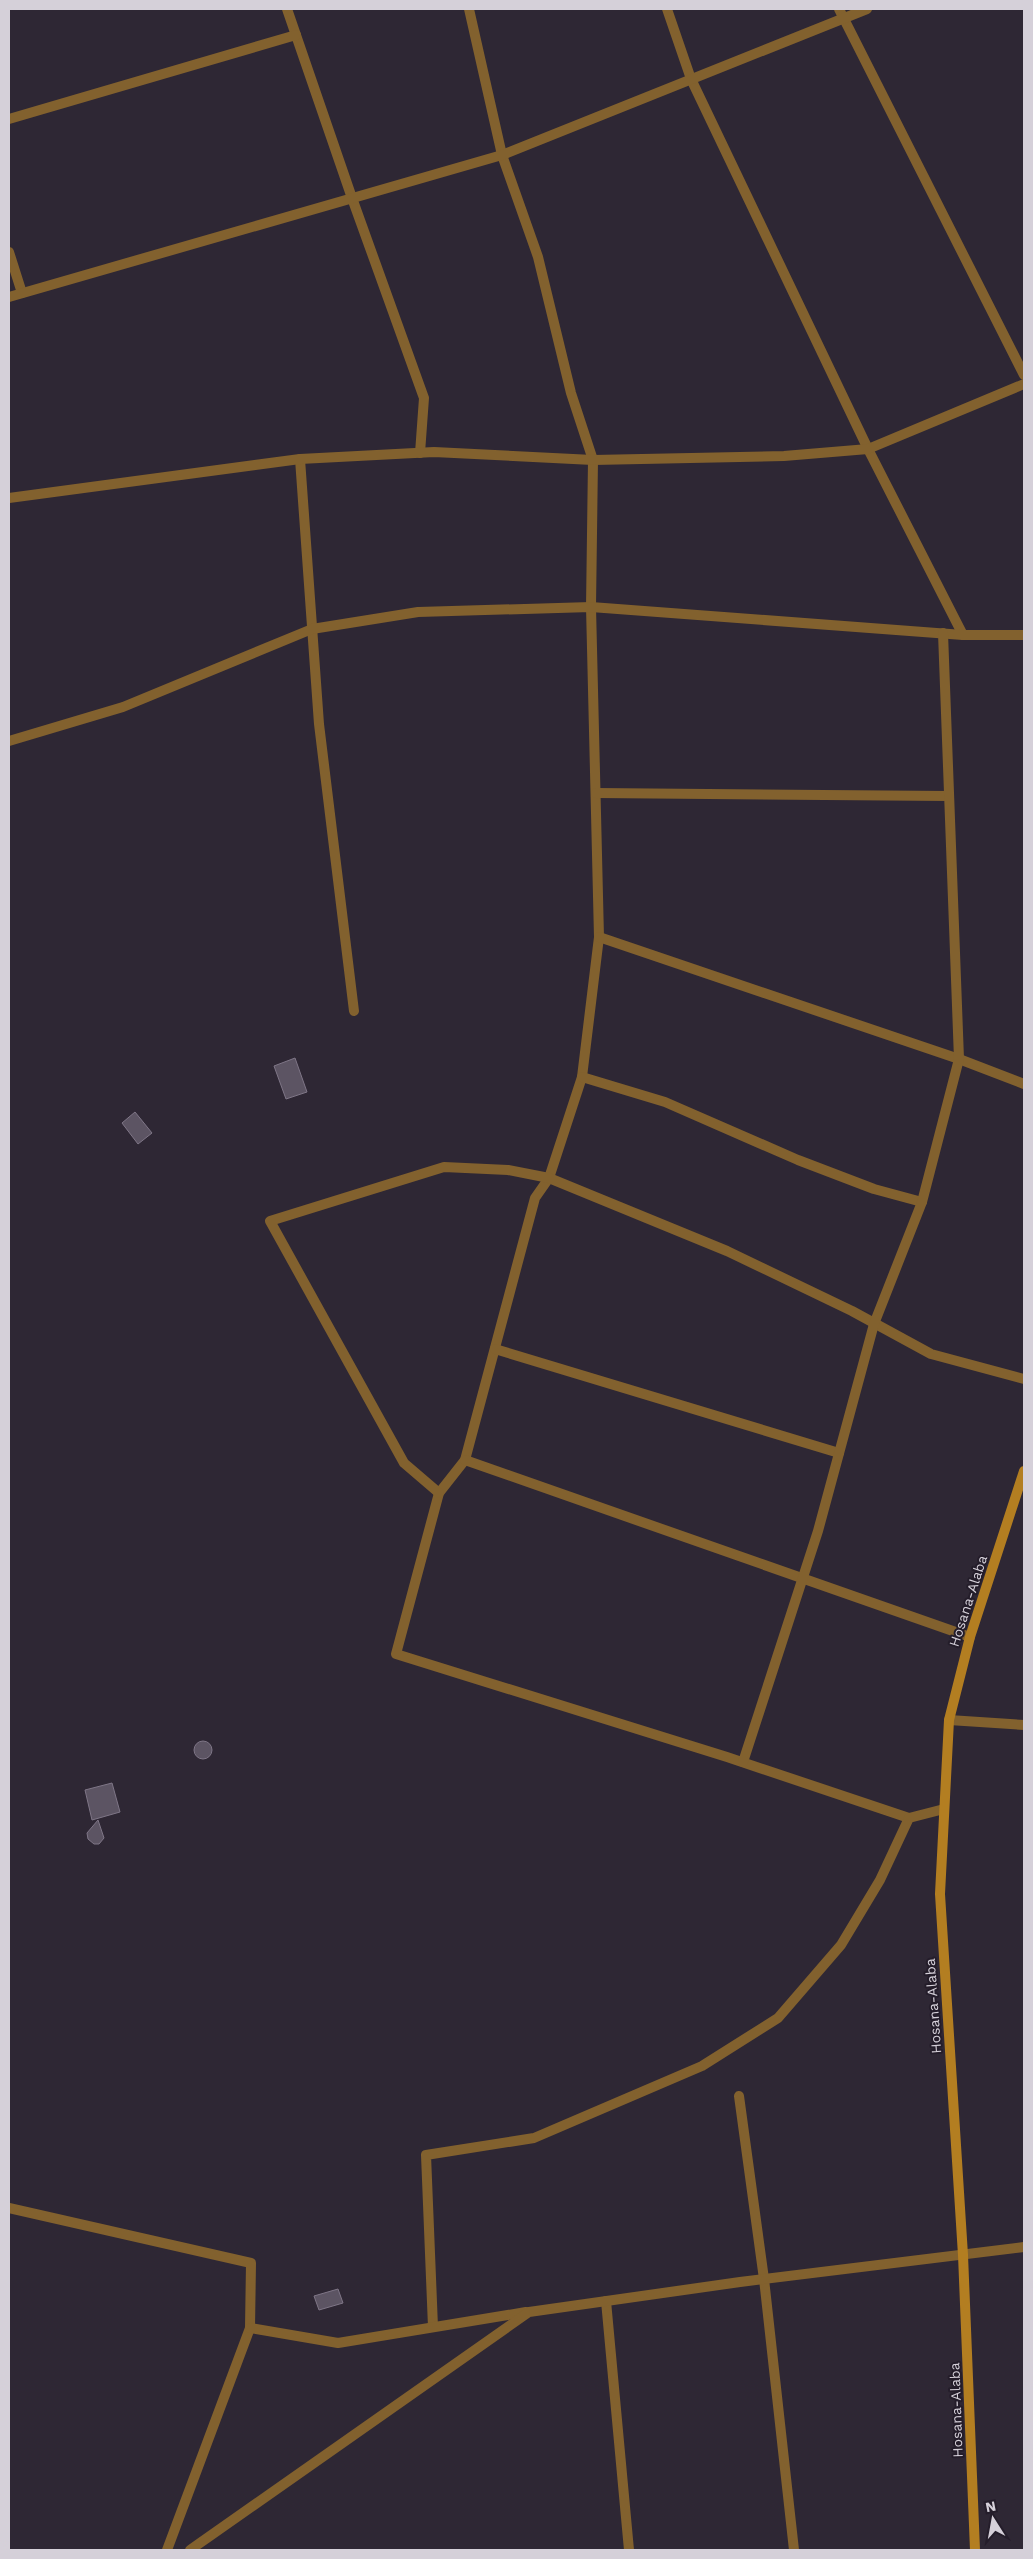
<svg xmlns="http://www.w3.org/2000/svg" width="1033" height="2559" font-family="'Work Sans',sans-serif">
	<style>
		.building { fill: #5c5463; stroke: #7f7687 }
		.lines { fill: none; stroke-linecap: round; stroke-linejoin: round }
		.minor { stroke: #82612e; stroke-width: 10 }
		.secondary { stroke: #b37e21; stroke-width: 10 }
		.labels { text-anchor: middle; stroke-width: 4; stroke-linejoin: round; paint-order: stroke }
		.street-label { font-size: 14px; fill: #d5d0d9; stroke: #241d2a }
	</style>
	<rect width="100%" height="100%" fill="#2e2734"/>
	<g class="building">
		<path d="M295,1058L307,1092L286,1099L274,1066Z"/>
		<path d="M135,1112L152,1133L138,1144L122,1123Z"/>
		<circle cx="203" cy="1750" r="9"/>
		<path d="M112,1783L120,1812L92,1820L85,1790Z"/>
		<path d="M98,1820L104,1838L99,1844H94L88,1839L87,1833Z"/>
		<path d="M338,2289L343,2303L319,2310L314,2296Z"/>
	</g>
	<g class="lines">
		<g class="minor">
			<path d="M287,9L352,198L424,398L420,453"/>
			<path d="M469,9L502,155L538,257L571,393L593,460L591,607L599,937L582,1077L549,1178L535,1198L465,1460L439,1493L396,1654L727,1757L909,1818"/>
			<path d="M667,9L691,79L868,449L963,635"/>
			<path d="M839,9L1024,375"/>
			<path d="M9,119L296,35"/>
			<path d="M9,252L22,293"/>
			<path d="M9,297L502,155L867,9"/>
			<path d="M300,459L319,724L354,1011"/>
			<path d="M9,498L300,459L434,452L593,460L784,456L868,449L1024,384"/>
			<path d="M9,741L123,707L312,629L418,612L591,607L963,635H1024"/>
			<path d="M596,793L949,796"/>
			<path d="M599,937L959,1059L1024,1084"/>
			<path d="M582,1077L665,1102L798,1160L874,1189L922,1202"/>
			<path d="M495,1349L839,1453"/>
			<path d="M465,1460L970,1637"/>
			<path d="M439,1493L404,1463L270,1221L444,1167L508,1170L549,1178L727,1251L852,1311L931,1354L1024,1379"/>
			<path d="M949,1720L1024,1725"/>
			<path d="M743,1762L818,1531L874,1324L922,1202L959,1059L943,633"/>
			<path d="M739,2096L764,2279L794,2550"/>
			<path d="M9,2208L251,2263L250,2328L167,2550"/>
			<path d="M606,2301L629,2550"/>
			<path d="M433,2327L426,2155L534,2138L702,2066L778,2018L841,1945L880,1880L909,1818L944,1809"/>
			<path d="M250,2328L338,2343L526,2312"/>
			<path d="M190,2550L529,2312L740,2282L1024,2247"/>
		</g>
		<path class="secondary" d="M975,2550L963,2255L940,1894L949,1720L970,1637L1024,1471"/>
	</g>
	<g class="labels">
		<g class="street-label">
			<text transform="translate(968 1601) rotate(-72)" y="5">Hosana-Alaba</text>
			<text transform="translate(933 2006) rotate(-94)" y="5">Hosana-Alaba</text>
			<text transform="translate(956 2410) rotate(-92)" y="5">Hosana-Alaba</text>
		</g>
	</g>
	<rect width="1033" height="2559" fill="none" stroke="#d5d0d9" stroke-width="20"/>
	<g transform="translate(993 2519) rotate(349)" stroke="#241d2a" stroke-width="4" paint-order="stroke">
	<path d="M0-4L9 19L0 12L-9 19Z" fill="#d5d0d9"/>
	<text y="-8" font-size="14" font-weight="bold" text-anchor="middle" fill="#d5d0d9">N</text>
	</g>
</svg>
